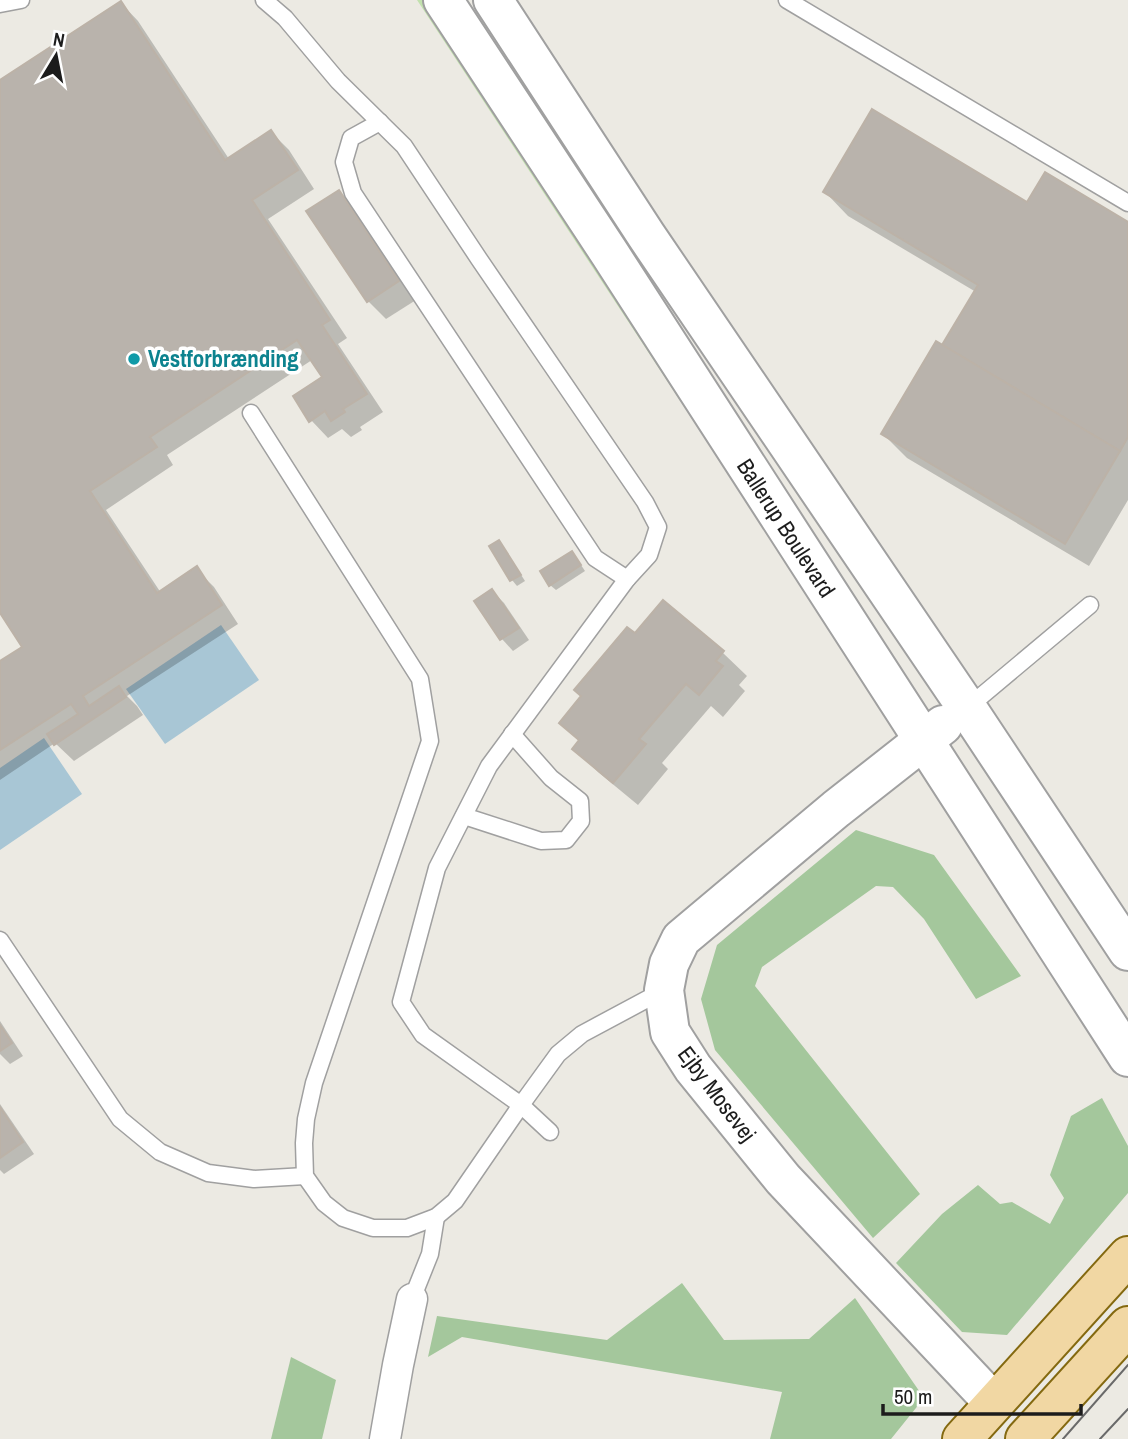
<svg xmlns="http://www.w3.org/2000/svg" width="1128" height="1439" font-family="'Archivo Narrow',sans-serif">
	<style>
		.grass { fill: #c2e1ae }
		.forest { fill: #a4c79c }
		.water { fill: #a8c6d5 }
		.shadow { fill: #0003 }
		.building { fill: #b9b3ac; stroke: #bcb2a7; stroke-width: 2 }
		.lines { fill: none; stroke-linecap: round; stroke-linejoin: round }
		.service-casing { stroke: #a0a0a0; stroke-width: 19 }
		.minor-casing { stroke: #a0a0a0; stroke-width: 33 }
		.tertiary-casing { stroke: #a0a0a0; stroke-width: 42 }
		.primary-casing { stroke: #846910; stroke-width: 42 }
		.service { stroke: #fff; stroke-width: 16 }
		.minor { stroke: #fff; stroke-width: 30 }
		.tertiary { stroke: #fff; stroke-width: 38 }
		.primary { stroke: #f1d7a3; stroke-width: 38 }
		.tram { stroke: #6a6a6a; stroke-width: 2 }
		.culture-dot { fill: #0f9aa8; stroke: #fff; stroke-width: 2.5 }
		.labels { text-anchor: middle; stroke-width: 7; stroke-linejoin: round; paint-order: stroke }
		.culture-label { font-size: 23px; font-weight: bold; fill: #0d838f; stroke: #fff; text-anchor: start }
		.street-label { font-size: 23px; fill: #1c1c1c; stroke: #fff }
	</style>
	<rect width="100%" height="100%" fill="#eceae3"/>
	<path class="grass" d="M417,0H426L727,462L748,504Z"/>
	<g class="forest">
		<path d="M856,830L934,855L1021,976L976,999L924,919L893,887L876,886L762,967L755,986L920,1194L873,1238L715,1050L701,999L717,945Z"/>
		<path d="M1102,1098L1128,1146V1193L1007,1335L962,1332L896,1263L942,1214L978,1185L1000,1204L1012,1202L1050,1224L1064,1198L1050,1175L1071,1116Z"/>
		<path d="M682,1283L724,1340L809,1339L855,1298L924,1398L891,1439H770L782,1392L462,1337L428,1357L437,1316L607,1340Z"/>
		<path d="M291,1357L336,1380L322,1439H271Z"/>
	</g>
	<g class="water">
		<path d="M221,625L259,680L165,744L126,689Z"/>
		<path d="M44,738L82,794L0,850V768Z"/>
	</g>
	<g class="shadow">
		<path d="M121,3L138,21L229,159L271,132L289,150L314,189L268,219L347,338L338,344L383,412L360,427L362,430L351,437L342,429L328,438L311,420L324,378L312,360L167,455L173,465L106,510L161,593L196,569L214,587L238,624L127,696L137,706L143,715L74,761L55,743L0,780V663L25,647L0,609V82Z"/>
		<path d="M339,192L357,210L416,300L386,319L368,301Z"/>
		<path d="M825,192L1128,224V500L1089,566L907,458L883,434L943,347L976,292L848,216Z"/>
		<path d="M499,542L504,548L525,581L517,586L512,580L491,547Z"/>
		<path d="M577,559L585,571L556,590L550,585Z"/>
		<path d="M492,591L504,603L529,640L513,651L502,639L476,601Z"/>
		<path d="M663,602L723,653L747,676L739,685L745,691L723,717L711,706L662,763L668,769L638,805L598,772L575,748L580,742L561,723Z"/>
		<path d="M0,1021L23,1056L10,1064L0,1054Z"/>
		<path d="M0,1104L34,1154L4,1174L0,1170Z"/>
	</g>
	<g class="building">
		<path d="M121,1L225,160L271,130L298,170L252,200L330,320L322,325L367,394L343,409L345,412L331,421L325,411L309,422L293,396L322,377L297,340L150,437L157,447L90,491L157,593L197,566L222,605L83,696L89,706L119,686L126,697L54,745L47,734L78,714L71,704L0,750V661L22,647L0,613V80Z"/>
		<path d="M872,109L1027,202L1045,172L1128,222V437L1120,451L942,345L978,285L823,192Z"/>
		<path d="M339,190L399,281L367,302L306,211Z"/>
		<path d="M936,341L1120,451L1065,544L881,434Z"/>
		<path d="M499,540L521,575L510,581L489,546Z"/>
		<path d="M572,551L581,565L549,586L540,571Z"/>
		<path d="M492,589L519,628L500,640L474,601Z"/>
		<path d="M663,600L724,651L716,661L723,666L699,695L686,684L639,739L646,744L613,783L572,749L579,740L559,723L581,696L574,690L627,627L635,633Z"/>
		<path d="M0,1025L12,1043L0,1051Z"/>
		<path d="M0,1107L23,1142L0,1158Z"/>
	</g>
	<g class="lines">
		<g class="service-casing">
			<g id="service">
				<path d="M264,0L285,18L338,81L404,146L479,259L645,502L658,527L649,555L627,579L489,766L437,868L401,1002L423,1035L521,1105L550,1132"/>
				<path d="M787,0L1128,203"/>
				<path d="M0,4L21,0"/>
				<path d="M380,122L351,138L344,162L353,193L595,558L627,579"/>
				<path d="M251,413L420,679L430,741L314,1083L306,1119L304,1143L305,1176L324,1203L343,1218L373,1228H407L436,1217L455,1201L521,1105L558,1054L582,1034L664,990"/>
				<path d="M967,708L1090,605"/>
				<path d="M464,816L541,841L566,840L581,821L580,801L551,778L512,734"/>
				<path d="M0,940L120,1119L160,1152L208,1173L254,1179L305,1176"/>
				<path d="M412,1299L430,1254L436,1217"/>
			</g>
		</g>
		<g class="minor-casing">
			<path id="minor" d="M385,1439L398,1365L412,1299"/>
		</g>
		<g class="tertiary-casing">
			<g id="tertiary">
				<path d="M443,0L610,254L1128,1057"/>
				<path d="M493,0L646,235L967,708L1128,951"/>
				<path d="M943,725L836,809L681,939L669,964L664,990L670,1032L693,1068L783,1179L994,1403"/>
			</g>
		</g>
		<g class="primary-casing">
			<g id="primary">
				<path d="M962,1439L1128,1256"/>
				<path d="M1025,1439L1128,1326"/>
			</g>
		</g>
		<use href="#service" class="service"/>
		<use href="#minor" class="minor"/>
		<use href="#tertiary" class="tertiary"/>
		<use href="#primary" class="primary"/>
		<g class="tram">
			<path d="M1063,1439L1128,1365"/>
			<path d="M1100,1439L1128,1409"/>
		</g>
	</g>
	<circle class="culture-dot" cx="134" cy="359" r="7"/>
	<g class="labels">
		<g class="culture-label">
			<text x="148" y="367">Vestforbrænding</text>
		</g>
		<g class="street-label">
			<text transform="translate(786 528) rotate(57)" y="8">Ballerup Boulevard</text>
			<text transform="translate(717 1094) rotate(53)" y="8">Ejby Mosevej</text>
		</g>
	</g>
	<g transform="translate(56 56) rotate(10)" stroke="#ffffff" stroke-width="5" paint-order="stroke">
	<path d="M0-5L12 26L0 18L-12 26Z" fill="#1c1c1c"/>
	<text y="-10" font-size="19" font-weight="bold" text-anchor="middle" fill="#1c1c1c">N</text>
	</g>
	<path d="M883 1404v10h198v-10" fill="none" stroke="#1c1c1c" stroke-width="3.5"/>
	<text x="894" y="1404" font-size="21" fill="#1c1c1c" stroke="#ffffff" stroke-width="5" paint-order="stroke">50 m</text>
</svg>
